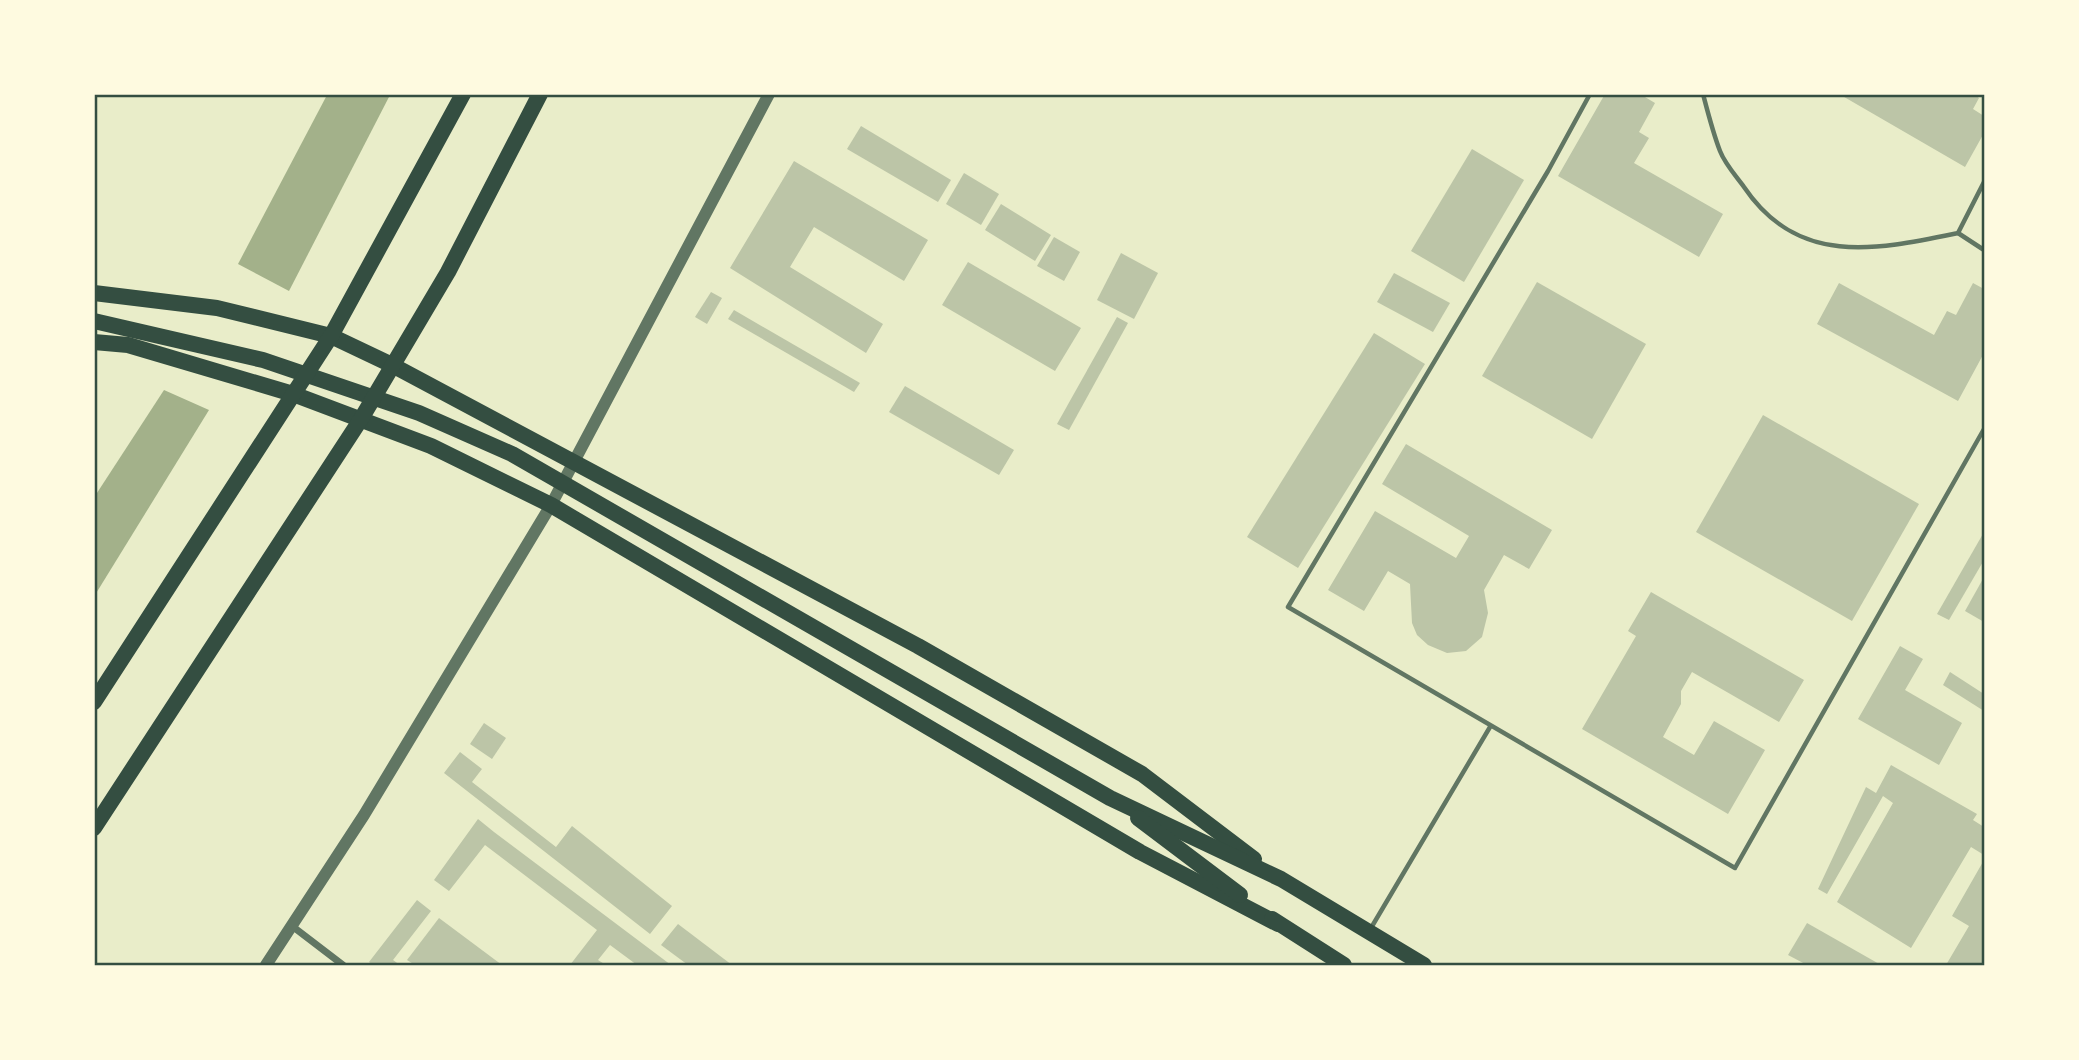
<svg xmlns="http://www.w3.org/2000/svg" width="2079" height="1060" font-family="Figtree,sans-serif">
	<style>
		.water { fill: #a3b18a }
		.building { fill: #bcc5a7 }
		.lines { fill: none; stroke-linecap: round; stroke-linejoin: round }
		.service { stroke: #617663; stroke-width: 4.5 }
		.minor { stroke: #617663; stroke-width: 7 }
		.tertiary { stroke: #617663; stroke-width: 12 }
		.primary { stroke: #344e41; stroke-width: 16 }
		.trunk { stroke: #344e41; stroke-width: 16 }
		.neatline { fill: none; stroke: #344e41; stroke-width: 2.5 }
	</style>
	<rect width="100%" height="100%" fill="#e9edc9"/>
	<g class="water">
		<path d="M327,95H390L289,291L238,264Z"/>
		<path d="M164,390L209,410L95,595V496Z"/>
	</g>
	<g class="building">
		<path d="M1605,94H1640L1655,103L1639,132L1649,138L1634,163L1723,214L1699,257L1558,176Z"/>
		<path d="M1839,94H1974L1979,98L1973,109L1984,116V133L1965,167Z"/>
		<path d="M861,126L951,180L938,202L847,149Z"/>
		<path d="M1472,149L1524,180L1464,282L1411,251Z"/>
		<path d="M794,161L928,240L904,281L814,227L790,267L883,324L866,353L730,268Z"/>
		<path d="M964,173L999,194L981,225L946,204Z"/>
		<path d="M1001,204L1051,235L1035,261L985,230Z"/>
		<path d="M1054,237L1080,252L1064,281L1037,266Z"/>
		<path d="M1121,253L1158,273L1134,319L1097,300Z"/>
		<path d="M968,262L1081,328L1055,371L942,305Z"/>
		<path d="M1394,273L1450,303L1433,332L1377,302Z"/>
		<path d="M1537,282L1646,344L1592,439L1482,376Z"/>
		<path d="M1839,283L1934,335L1947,311L1956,315L1973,283L1984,289V353L1958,401L1817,324Z"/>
		<path d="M711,292L722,298L707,324L695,317Z"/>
		<path d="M734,310L860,383L854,392L728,319Z"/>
		<path d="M1117,317L1128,323L1069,430L1057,424Z"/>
		<path d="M1374,333L1425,364L1298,568L1247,537Z"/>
		<path d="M905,386L1014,450L999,475L889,412Z"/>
		<path d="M1763,415L1919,504L1852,621L1696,532Z"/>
		<path d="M1406,444L1552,530L1529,569L1504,555L1484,590L1488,613L1482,637L1466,651L1447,653L1428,645L1417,635L1412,623L1410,584L1388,571L1364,611L1328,590L1375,511L1456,558L1469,536L1382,484Z"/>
		<path d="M1984,532V560L1949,620L1937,614Z"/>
		<path d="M1984,577V622L1965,611Z"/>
		<path d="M1651,592L1804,680L1779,722L1692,672L1681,691V704L1663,737L1694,755L1714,721L1765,750L1728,814L1582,729L1636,636L1628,631Z"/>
		<path d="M1900,646L1923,659L1905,690L1962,723L1939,765L1858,719Z"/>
		<path d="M1950,672L1984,694V711L1943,685Z"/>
		<path d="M484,723L506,738L492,759L470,744Z"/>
		<path d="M460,752L482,769L472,782L556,847L572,826L672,906L650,934L444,773Z"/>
		<path d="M1891,765L1977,814L1973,820L1984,827V855L1971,847L1911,948L1837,902L1893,803L1883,796L1827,894L1818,889L1866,787L1876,793Z"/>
		<path d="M478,819L494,832L671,965H637L610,945L598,960L606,965H570L597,930L485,845L449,891L434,880Z"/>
		<path d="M1984,860V965H1946L1969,926L1952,916Z"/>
		<path d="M417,900L431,911L393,960L400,965H373L369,962Z"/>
		<path d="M439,918L502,965H415L407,960Z"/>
		<path d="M1807,923L1881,965H1807L1788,955Z"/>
		<path d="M678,924L732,965H688L661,945Z"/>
	</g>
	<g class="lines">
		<g class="service">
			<path d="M1590,94L1548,171L1288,607L1735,868L1984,429"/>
			<path d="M1703,94C1708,113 1713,133 1720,151C1725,164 1736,176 1744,187C1798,267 1876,250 1958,233L1984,182"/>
			<path d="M1958,233L1984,250"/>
			<path d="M1371,928L1490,727"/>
		</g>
		<path class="minor" d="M292,926L343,965"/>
		<path class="tertiary" d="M266,965L364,815L551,505L769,94"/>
		<g class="primary">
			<path d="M94,293L217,308L331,336L392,365L918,646L1142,774L1254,859"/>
			<path d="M94,321L263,360L419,413L512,454L1110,798L1281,879L1424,965"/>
			<path d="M94,342L128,345L293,394L431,446L551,505L1140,852L1278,924"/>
			<path d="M1138,818L1240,895"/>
			<path d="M1272,919L1344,965"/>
		</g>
		<g class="trunk">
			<path d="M94,702L331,336L463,94"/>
			<path d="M94,828L361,419L448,272L540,94"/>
		</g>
	</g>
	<rect width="2079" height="1060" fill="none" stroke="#fefae0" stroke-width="192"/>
	<rect x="96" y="96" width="1887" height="868" class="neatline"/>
</svg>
